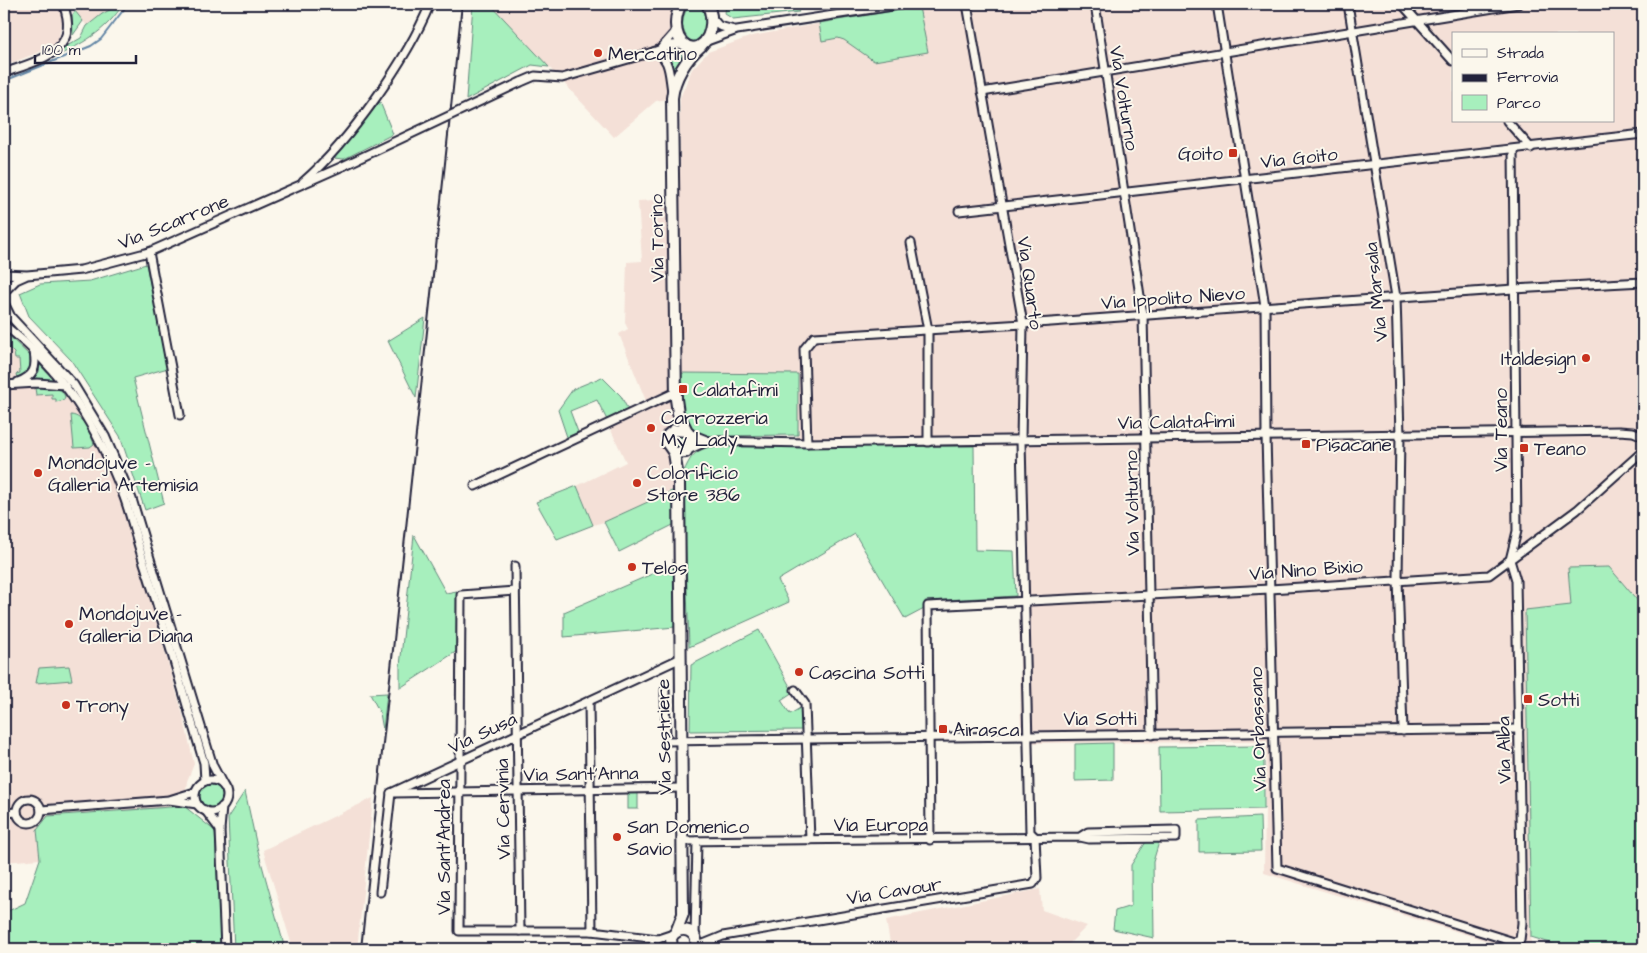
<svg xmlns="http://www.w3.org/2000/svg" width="1647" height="953" font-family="'Architects Daughter',sans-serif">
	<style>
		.built { fill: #f4e0d7; fill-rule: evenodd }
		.green { fill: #a7efbd; stroke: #64887c }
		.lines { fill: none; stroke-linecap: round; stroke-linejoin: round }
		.stream { stroke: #6285a5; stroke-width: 2 }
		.minor-casing { stroke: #22223b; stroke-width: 11 }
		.secondary-casing { stroke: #22223b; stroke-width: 14 }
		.minor { stroke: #fbf7ec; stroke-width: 7 }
		.secondary { stroke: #fbf7ec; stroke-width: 10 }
		.rail { stroke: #22223b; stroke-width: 2 }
		.minor-bridge-casing { stroke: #22223b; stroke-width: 11; stroke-linecap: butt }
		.minor-bridge { stroke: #fbf7ec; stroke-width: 7 }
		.poi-dot { fill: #c8321e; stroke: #fbf7ec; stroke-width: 2 }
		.labels { text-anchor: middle; stroke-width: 4; stroke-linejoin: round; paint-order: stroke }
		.poi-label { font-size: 19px; fill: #22223b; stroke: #fbf7ec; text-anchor: start }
		.street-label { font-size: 19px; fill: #22223b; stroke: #fbf7ec }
	</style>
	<rect width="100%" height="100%" fill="#fbf7ec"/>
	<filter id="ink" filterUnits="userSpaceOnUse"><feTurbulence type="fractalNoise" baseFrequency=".02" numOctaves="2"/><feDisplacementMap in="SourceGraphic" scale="10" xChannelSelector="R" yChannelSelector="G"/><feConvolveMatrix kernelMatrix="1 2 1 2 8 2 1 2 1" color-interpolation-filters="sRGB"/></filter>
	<g filter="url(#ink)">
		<g class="built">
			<path d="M4,4H57L63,17L58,41L52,47L4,66Z"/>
			<path d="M69,4H121L102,14L87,26Z"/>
			<path d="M490,4H676L668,36L662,45L648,51L649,58L657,56L664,64L667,99L656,101L614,137Z"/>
			<path d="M838,4H1643V607L1609,567L1568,568L1571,605L1525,610L1531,949H1514L1264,873L1266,742L1021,743L1017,446L797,448L798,374L680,373V98L692,69L708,52L752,36L839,20ZM1453,34H1613V121H1453Z"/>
			<path d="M670,199L672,388L646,401L619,334L628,329L625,323L627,262L642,261L638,201Z"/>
			<path d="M4,330L41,364L64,390L90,431L118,487L183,715L194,764L187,781L184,806L48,816L37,830L40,859L4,862Z"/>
			<path d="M672,395L673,425L665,435L664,446L672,460L674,490L604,522L593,525L577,486L626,462L609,426Z"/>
			<path d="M373,798L357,949H293L263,850Z"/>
			<path d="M1040,889L1042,910L1087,926L1064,949H891L886,920Z"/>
		</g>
		<g class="green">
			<path d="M121,4H123C107,31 80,45 53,58L65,47L81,38L87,26L102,14Z"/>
			<path d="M473,4H490L549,67L532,65L466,100Z"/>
			<path d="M726,4H793L799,12L733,19L725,14Z"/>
			<path d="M693,5H698L706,10L707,33L694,42C679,37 679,11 693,5Z"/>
			<path d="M919,7L928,52L874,61L844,40L838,38L822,41L819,23Z"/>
			<path d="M75,11L83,21L73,35L72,16Z"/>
			<path d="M678,47L682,50L681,64L673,76L672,63L664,53Z"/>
			<path d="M380,102L393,134L344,159L333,158Z"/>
			<path d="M146,264L168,368L133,378L164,503L145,510L120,436L71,360L29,316L20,293L40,284L90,281Z"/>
			<path d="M425,318L416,398L388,341Z"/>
			<path d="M4,331L30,356V369L23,376L17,378L16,374L20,373L19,359H15L14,353L4,343Z"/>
			<path d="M40,365L53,379L36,381L33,379L39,372Z"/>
			<path d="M680,373L798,374V435L705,436C678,426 682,398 680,373Z"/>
			<path d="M602,377L621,396L628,410L607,420L597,400L570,411L578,432L567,437L558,410L573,389Z"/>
			<path d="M47,387L61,390L65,396L64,400L56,402V399H52V394L36,395L35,388Z"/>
			<path d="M71,415C84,416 90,433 94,444L90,447L74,448Z"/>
			<path d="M676,435H684L688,445L677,450L672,444V439Z"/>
			<path d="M974,446L975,550L1014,551L1016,596L925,601L924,609L905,619L855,534L778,580L789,602L689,647L683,473C691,457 692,452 710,447Z"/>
			<path d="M577,486L593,525L557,539L536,502Z"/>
			<path d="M674,490L675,524L619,552L604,522Z"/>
			<path d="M414,535L446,593L457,591V651L400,688V666Z"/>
			<path d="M675,564V627L564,637V612Z"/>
			<path d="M1609,567L1643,607V949H1570L1531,937L1525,610L1571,605L1568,568Z"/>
			<path d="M759,630L793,692L781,700L790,714L802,707L803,730L690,731L691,665Z"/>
			<path d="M69,666L72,680L36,683L39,668Z"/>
			<path d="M387,693L383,730L380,713L370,694Z"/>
			<path d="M1113,743V780L1075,781V744Z"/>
			<path d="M1264,746V809L1160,811L1159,747Z"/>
			<circle cx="211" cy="796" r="12"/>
			<path d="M245,791L257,847L285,949H234L228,817Z"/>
			<rect x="628" y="791" width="10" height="18"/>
			<path d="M184,806L215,831L221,949H4V913L25,903L40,859L37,830L48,816Z"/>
			<path d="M1260,817L1261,851L1199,852V820Z"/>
			<path d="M1146,842H1159L1153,862L1154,938L1113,929L1115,911L1131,906V865Z"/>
		</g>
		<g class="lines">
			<path class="stream" d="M4,81L91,46L101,39L128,4"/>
			<g class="minor-casing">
				<g id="minor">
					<path d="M967,4L1023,324L1021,441L1030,832L1035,837"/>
					<path d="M1095,4L1143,315L1152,735"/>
					<path d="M1217,4L1265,306L1266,436L1277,868L1514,942L1520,940L1522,923L1516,580L1510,560L1517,531L1513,150"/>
					<path d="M1348,4L1396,297L1400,435L1398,579L1403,731"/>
					<path d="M1402,4L1453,61"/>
					<path d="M712,18L719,26L734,30"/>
					<path d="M707,41L737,30L905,4"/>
					<path d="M662,47L677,30"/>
					<path d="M653,52C671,56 669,76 672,91"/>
					<path d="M4,73C39,60 82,52 63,4"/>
					<path d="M521,82L535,76L562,78L653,52L672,45L683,44"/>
					<path d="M982,92L1518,4"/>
					<path d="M1507,121L1531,148"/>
					<path d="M303,182C349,142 407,60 430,4"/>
					<path d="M959,211L1643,134"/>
					<path d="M911,243L928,330V442"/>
					<path d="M149,252L180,415"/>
					<path d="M4,274L27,275L81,270L149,252L343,166"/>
					<path d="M4,292L16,280L25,276"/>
					<path d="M4,303L11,317L74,385L105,436L132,499L213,766L223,785"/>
					<path d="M4,325C63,370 98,428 124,497C132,519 137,543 145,566C166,631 184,697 204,763L205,781"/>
					<path d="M18,382C34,376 37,368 34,352"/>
					<path d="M4,385L37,383L65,385"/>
					<path d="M689,433L709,441L807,443L1619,431L1633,432L1643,436"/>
					<path d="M807,443L804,349L814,337L1023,324L1514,289L1643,282"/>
					<path d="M690,449L708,441"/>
					<path d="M475,486L676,392"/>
					<path d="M515,566L520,931"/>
					<path d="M515,591L461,595L459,931H592L658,939L673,934"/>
					<path d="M665,690L666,741L1519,729"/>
					<path d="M795,690L805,704L810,840"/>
					<path d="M589,701L592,931"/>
					<circle cx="211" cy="796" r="16"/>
					<path d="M195,792L169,800L197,804"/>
					<path d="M391,793L679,659"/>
					<path d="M394,793L682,788"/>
					<circle cx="29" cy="811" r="12"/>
					<path d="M41,810L169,800"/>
					<path d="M205,810L220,830L222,807"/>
					<path d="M4,813L17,812"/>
					<path d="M220,830L225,949"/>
					<path d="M930,840L928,606L1270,589L1489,575L1577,510L1643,451"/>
					<path d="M682,841L1080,837L1089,839L1176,838V830L1088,832L1080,837"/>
					<path d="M380,892L391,793"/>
					<path d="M695,936L697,841"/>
					<path d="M696,947L723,936L1033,884L1037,878L1035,837"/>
				</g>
			</g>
			<g class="secondary-casing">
				<g id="secondary">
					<path d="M681,4C673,19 673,46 694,48C712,44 715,18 707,4"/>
					<path d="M686,431L674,430L668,435L667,443L674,453L686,452L692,441L678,413L676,399L672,98C674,78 686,59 701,46"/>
					<path d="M674,453L679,484L683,914L676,932"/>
					<path d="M672,949L671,938C680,922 702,932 695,949"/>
				</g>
			</g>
			<use href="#minor" class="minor"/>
			<use href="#secondary" class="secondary"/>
			<path class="rail" d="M361,949L462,4"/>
			<g class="minor-bridge-casing">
				<path id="minor-bridge" d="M343,166L521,82"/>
			</g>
			<use href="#minor-bridge" class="minor-bridge"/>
		</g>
	</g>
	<g class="poi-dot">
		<circle cx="598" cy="53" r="5"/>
		<rect x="1228" y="148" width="10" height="10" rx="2.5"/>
		<circle cx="1586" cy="358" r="5"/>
		<rect x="678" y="384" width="10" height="10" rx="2.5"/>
		<circle cx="651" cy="428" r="5"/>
		<rect x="1301" y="439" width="10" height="10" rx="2.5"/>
		<rect x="1519" y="443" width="10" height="10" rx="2.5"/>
		<circle cx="38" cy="473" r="5"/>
		<circle cx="637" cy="483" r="5"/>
		<circle cx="632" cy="567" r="5"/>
		<circle cx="69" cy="624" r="5"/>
		<circle cx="799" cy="672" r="5"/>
		<rect x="1523" y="694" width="10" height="10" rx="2.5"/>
		<circle cx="66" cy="705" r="5"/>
		<rect x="938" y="724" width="10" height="10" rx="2.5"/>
		<circle cx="617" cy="837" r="5"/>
	</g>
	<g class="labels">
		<g class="poi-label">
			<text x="608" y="60">Mercatino</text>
			<text x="1223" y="160" text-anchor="end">Goito</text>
			<text x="1576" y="365" text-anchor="end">Italdesign</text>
			<text x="693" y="396">Calatafimi</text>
			<text x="661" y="424">Carrozzeria<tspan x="661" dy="22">My Lady</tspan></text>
			<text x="1316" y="451">Pisacane</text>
			<text x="1534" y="455">Teano</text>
			<text x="48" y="469">Mondojuve -<tspan x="48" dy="22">Galleria Artemisia</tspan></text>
			<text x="647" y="479">Colorificio<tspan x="647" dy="22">Store 386</tspan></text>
			<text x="642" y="574">Telos</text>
			<text x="79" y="620">Mondojuve -<tspan x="79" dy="22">Galleria Diana</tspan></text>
			<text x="809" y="679">Cascina Sotti</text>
			<text x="1538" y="706">Sotti</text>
			<text x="76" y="712">Trony</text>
			<text x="953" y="736">Airasca</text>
			<text x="627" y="833">San Domenico<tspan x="627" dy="22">Savio</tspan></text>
		</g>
		<g class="street-label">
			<text transform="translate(1125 98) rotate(81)" y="7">Via Volturno</text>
			<text transform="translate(1299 157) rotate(-6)" y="7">Via Goito</text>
			<text transform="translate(173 221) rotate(-22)" y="7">Via Scarrone</text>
			<text transform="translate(656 238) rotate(-91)" y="7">Via Torino</text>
			<text transform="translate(1031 283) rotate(82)" y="7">Via Quarto</text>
			<text transform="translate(1375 292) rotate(-96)" y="7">Via Marsala</text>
			<text transform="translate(1173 297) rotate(-4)" y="7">Via Ippolito Nievo</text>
			<text transform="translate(1176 421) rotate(-1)" y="7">Via Calatafimi</text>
			<text transform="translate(1500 430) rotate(-90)" y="7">Via Teano</text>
			<text transform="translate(1131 503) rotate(-91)" y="7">Via Volturno</text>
			<text transform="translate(1306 569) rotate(-4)" y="7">Via Nino Bixio</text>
			<text x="1100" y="725">Via Sotti</text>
			<text transform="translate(1257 729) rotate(-92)" y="7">Via Orbassano</text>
			<text transform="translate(482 732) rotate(-25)" y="7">Via Susa</text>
			<text transform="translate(663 737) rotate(-91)" y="7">Via Sestriere</text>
			<text transform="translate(1503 750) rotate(-91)" y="7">Via Alba</text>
			<text transform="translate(581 773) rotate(-1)" y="7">Via Sant'Anna</text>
			<text transform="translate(502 809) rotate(-91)" y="7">Via Cervinia</text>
			<text x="881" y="831">Via Europa</text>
			<text transform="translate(443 847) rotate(-90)" y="7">Via Sant'Andrea</text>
			<text transform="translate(894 890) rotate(-9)" y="7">Via Cavour</text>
		</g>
	</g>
	<rect width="1647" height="953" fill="none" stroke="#fbf7ec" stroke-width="20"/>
	<rect x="10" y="10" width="1627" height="933" fill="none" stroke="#22223b" stroke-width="2" filter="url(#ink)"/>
	<rect x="1452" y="32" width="162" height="90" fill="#fbf7ec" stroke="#a4a2a5"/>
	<rect x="1462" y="49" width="25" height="8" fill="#fbf7ec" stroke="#a4a2a5"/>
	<text x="1497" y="58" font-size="15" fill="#22223b">Strada</text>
	<rect x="1462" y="74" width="25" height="8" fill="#22223b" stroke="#a4a2a5"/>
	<text x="1497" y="82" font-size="15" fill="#22223b">Ferrovia</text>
	<rect x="1462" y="95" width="25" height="15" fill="#a7efbd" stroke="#a4a2a5"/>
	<text x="1497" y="108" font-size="15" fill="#22223b">Parco</text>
	<path d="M35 55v8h101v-8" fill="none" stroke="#22223b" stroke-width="2.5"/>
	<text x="42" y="55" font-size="15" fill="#22223b" stroke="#fbf7ec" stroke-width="4" paint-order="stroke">100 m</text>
</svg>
